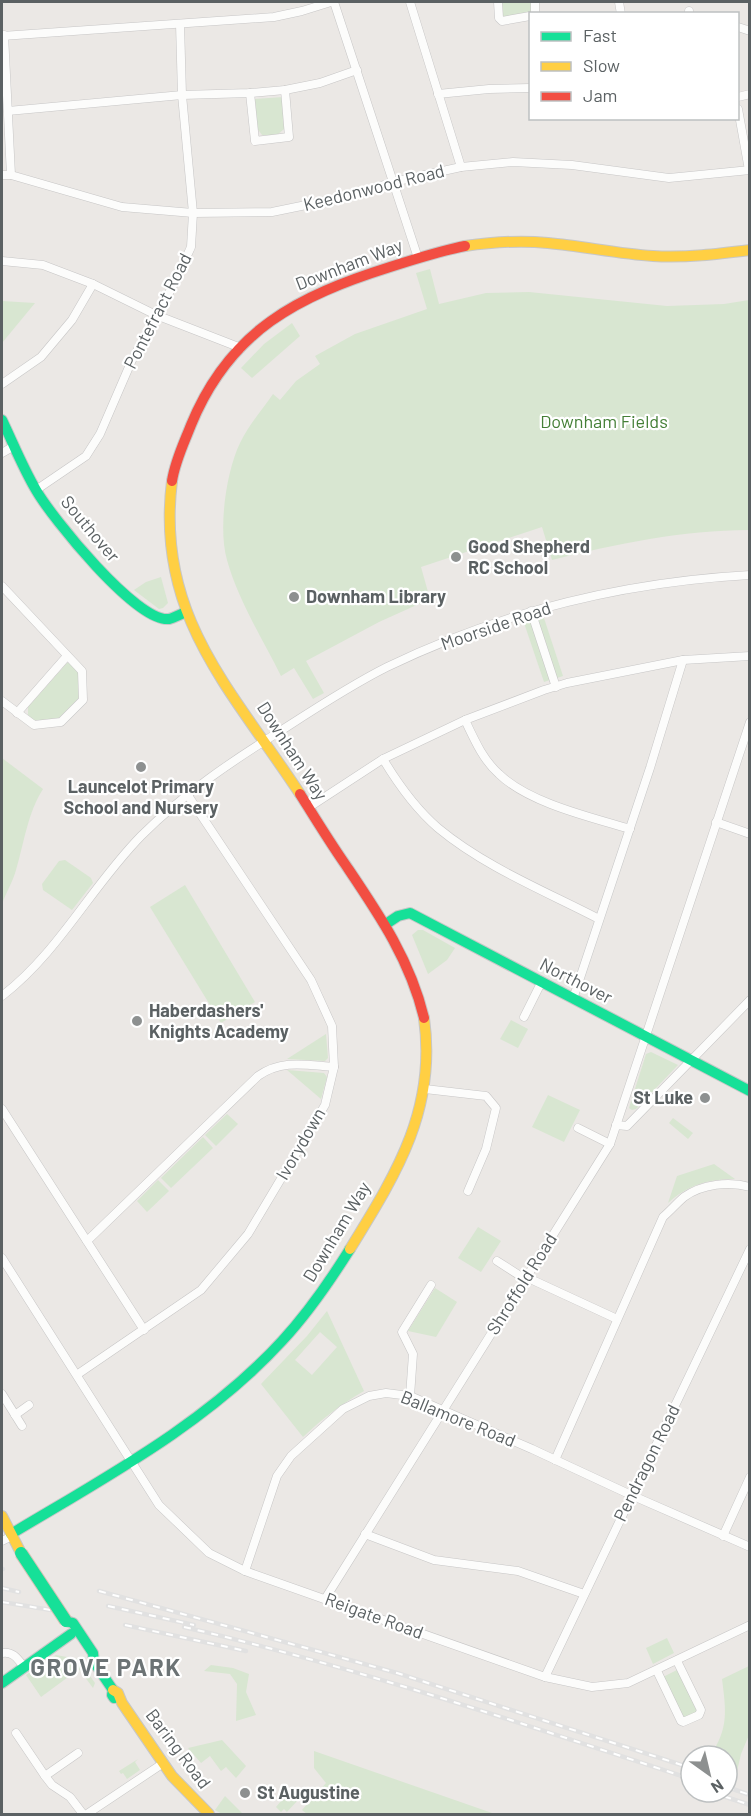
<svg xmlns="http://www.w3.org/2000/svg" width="751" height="1816" font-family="Barlow,sans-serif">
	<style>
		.green { fill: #d8e6d1; fill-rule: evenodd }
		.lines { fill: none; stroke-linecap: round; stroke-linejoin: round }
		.street-casing { stroke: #c7c6c6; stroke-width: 9 }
		.fast-casing { stroke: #c7c7c7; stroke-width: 12 }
		.slow-casing { stroke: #c7c7c7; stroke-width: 12 }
		.jam-casing { stroke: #c7c7c7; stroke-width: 12 }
		.street { stroke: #fcfcfb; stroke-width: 8 }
		.fast { stroke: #16e098; stroke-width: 10 }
		.slow { stroke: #ffcf43; stroke-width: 10 }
		.jam { stroke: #f24e42; stroke-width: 10 }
		.rail-casing { stroke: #e1e1e1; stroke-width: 4.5 }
		.rail { stroke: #fff; stroke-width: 2; stroke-dasharray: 7; stroke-linecap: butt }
		.fast-bridge-casing { stroke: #d2c2b4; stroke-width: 14; stroke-linecap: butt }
		.fast-bridge { stroke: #16e098; stroke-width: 12 }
		.poi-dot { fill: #8d9090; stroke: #fff; stroke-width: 2 }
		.labels { text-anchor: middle; stroke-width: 4.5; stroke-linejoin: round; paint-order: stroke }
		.street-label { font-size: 18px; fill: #5b6163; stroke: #fff }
		.park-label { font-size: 18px; fill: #447f36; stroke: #fff }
		.poi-label { font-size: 18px; font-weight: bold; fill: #5b6163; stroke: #fff; text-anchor: start }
		.district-label { font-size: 24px; font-weight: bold; letter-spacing: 1.5px; fill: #6c7375; stroke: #fff }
	</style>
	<rect width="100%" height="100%" fill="#ebe8e5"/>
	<g class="green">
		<path d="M501,2H532L533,12L503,17Z"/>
		<path d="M283,97L284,129L277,135H262L257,128L255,99Z"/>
		<path d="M430,269L439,304L486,293L529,292L667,306L724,304L749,300V530C683,530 616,544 552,560L542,527L421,567L430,599L379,622L306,661L324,693L313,699L294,668L281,676C262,638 238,600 227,560C218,529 226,472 240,443C248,426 262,410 273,394L280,400L296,381L320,364L315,356L355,334L427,309L416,273Z"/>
		<path d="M2,301L35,303L2,343Z"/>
		<path d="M292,323L300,336L252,378L241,368L264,344Z"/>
		<path d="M161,577L168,603L163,608L159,609L134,590L146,582Z"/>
		<path d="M543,615L563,676L557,678L537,617Z"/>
		<path d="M530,618L550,680L544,682L523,620Z"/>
		<path d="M67,663H70L78,671L79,698L59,718L34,721L28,715V707Z"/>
		<path d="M2,758L43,789C28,812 24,843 16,870C13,881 6,893 2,904Z"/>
		<path d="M65,860L91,878L93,883L72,910L43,890L42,884L59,861Z"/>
		<path d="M185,885L255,1002L221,1023L150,907Z"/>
		<path d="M418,930H423L455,948L447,960L428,974L412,935Z"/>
		<path d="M511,1020L528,1029L518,1048L500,1039Z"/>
		<path d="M326,1034L328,1058L325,1061L287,1059Z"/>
		<path d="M651,1052L678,1065L636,1109L632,1110L629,1108L646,1054Z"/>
		<path d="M287,1070L324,1073L327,1077L321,1099Z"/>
		<path d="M548,1095L580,1110L564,1142L532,1127Z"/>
		<path d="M227,1114L238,1124L216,1146L205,1135Z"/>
		<path d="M673,1118L693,1133L688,1139L669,1123Z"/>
		<path d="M203,1137L213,1148L171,1188L161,1178Z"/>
		<path d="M714,1164L735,1179C708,1179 688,1185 668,1203L677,1176Z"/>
		<path d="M158,1180L169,1191L147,1212L137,1201Z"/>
		<path d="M478,1227L501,1241L481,1272L458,1258Z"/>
		<path d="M435,1288L457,1302L436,1337L408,1331Z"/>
		<path d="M327,1311L364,1391C341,1404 322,1419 303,1437L261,1384L307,1336ZM320,1332L337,1347L312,1375L295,1360Z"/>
		<path d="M667,1638L674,1653L653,1664L646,1648Z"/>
		<path d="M56,1655L78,1659L95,1683L93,1688L79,1669L41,1697L26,1675Z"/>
		<path d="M211,1665L233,1668L249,1674L246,1692L256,1715L236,1721L237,1684L230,1674L204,1671Z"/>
		<path d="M749,1666V1735L741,1754L735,1780L727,1777V1756H710C729,1728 726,1711 722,1679Z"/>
		<path d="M677,1670L697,1710V1712L684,1718L663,1677Z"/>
		<path d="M222,1740L246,1766L236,1778L226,1767L221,1771L210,1756L201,1763L188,1748Z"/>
		<path d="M314,1751L495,1814H307L302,1810L326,1783L314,1768Z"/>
		<path d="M138,1759L135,1762L140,1770L127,1779L123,1773L121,1774L119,1771Z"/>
		<path d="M290,1793L300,1798L285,1814L287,1812L284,1809L281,1812L276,1807L286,1795Z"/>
		<path d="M225,1796L243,1814H222L215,1810Z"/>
	</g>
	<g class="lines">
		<g class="street-casing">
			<g id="street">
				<path d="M334,2L418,258"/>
				<path d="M410,2L461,167"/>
				<path d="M498,2L499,18L502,21L530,16"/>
				<path d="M535,2V14"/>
				<path d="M619,2L621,14"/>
				<path d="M689,11V14"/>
				<path d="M738,27L750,31"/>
				<path d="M4,35L11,175"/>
				<path d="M2,36L274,17L302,11L331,2"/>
				<path d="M250,93L255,141L289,137L285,90"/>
				<path d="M438,94L489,89L530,88"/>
				<path d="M738,97L750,94"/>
				<path d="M738,109L749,170"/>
				<path d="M8,111L182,95L250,93L285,90L320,83L357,70"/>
				<path d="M2,175H11L122,207L193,213L272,212L350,196L393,182L461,167L513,162L572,165L669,178L750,170"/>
				<path d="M2,261L43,265L93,284L156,315L241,348"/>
				<path d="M2,384L41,357L72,320L93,284"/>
				<path d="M2,453L14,446"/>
				<path d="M36,490L86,456L100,434L132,360L175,282L191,247L193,213L182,95L180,24"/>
				<path d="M2,586L82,671L83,700L61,722L34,725L2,701"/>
				<path d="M531,611L556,687"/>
				<path d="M17,713L67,656"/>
				<path d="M465,720C474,739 483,760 499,774C529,803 590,817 630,829"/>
				<path d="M383,759C398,784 416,809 438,828C485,867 545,891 599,919"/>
				<path d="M308,808L383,759L465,720L544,690L567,683L683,660L750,656"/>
				<path d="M716,822L750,834"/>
				<path d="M2,996C59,952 91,887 141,836C183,794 232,761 282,730C316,708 351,685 387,667C501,612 624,582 750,575"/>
				<path d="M573,999L650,768L683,660"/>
				<path d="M524,1017L541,983"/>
				<path d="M425,1089L486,1096L496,1108L486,1149L468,1191"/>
				<path d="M2,1109L144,1330"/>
				<path d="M616,1125L627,1126L750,1000"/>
				<path d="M578,1128L610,1144"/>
				<path d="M87,1241L258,1076C282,1059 306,1065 334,1067"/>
				<path d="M2,1258L159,1505L209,1553L245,1571L545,1677L592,1687L628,1683L750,1625"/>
				<path d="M497,1261L525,1279"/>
				<path d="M526,1277L617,1319"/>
				<path d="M78,1374L201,1290L248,1234L325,1105L334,1067L332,1026L311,980L187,794"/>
				<path d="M2,1394L22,1426"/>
				<path d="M410,1396L413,1354L402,1332L431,1285"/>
				<path d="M15,1415L29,1405"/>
				<path d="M555,1460L663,1217C670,1211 677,1203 684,1197C702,1184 729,1181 750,1187"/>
				<path d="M365,1534L434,1560L518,1571L584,1594"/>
				<path d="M723,1536L750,1477"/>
				<path d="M2,1541L12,1536"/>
				<path d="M245,1571L277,1476L291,1456L343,1409L369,1396L386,1393L410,1396L532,1449L631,1495L750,1547"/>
				<path d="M325,1599L610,1144L750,722"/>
				<path d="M2,1653C13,1651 18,1659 24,1667"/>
				<path d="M657,1671L681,1721L683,1722L699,1715L701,1710L677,1661"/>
				<path d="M545,1677L750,1249"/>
				<path d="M16,1733L45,1776L52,1785L70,1797L83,1814"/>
				<path d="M45,1776L78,1753"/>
				<path d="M87,1814L162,1764"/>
			</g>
		</g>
		<g class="fast-casing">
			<g id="fast">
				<path d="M2,420C13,443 23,468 36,490C52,518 137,623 169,619C174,618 181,614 186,612"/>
				<path d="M386,924L398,916L410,913L750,1091"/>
				<path d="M11,1534C106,1477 207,1423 282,1341C308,1313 330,1281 350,1249"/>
				<path d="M66,1621L73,1623L93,1653L94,1662L113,1690L112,1695L114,1698"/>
				<path d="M2,1683L71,1634"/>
			</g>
		</g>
		<g class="slow-casing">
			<g id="slow">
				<path d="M465,246C493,242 520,240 548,243C583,246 618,254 653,256C686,258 718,254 750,250"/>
				<path d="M172,481C155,616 232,690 300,794"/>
				<path d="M350,1249C396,1174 437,1110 424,1018"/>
				<path d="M2,1516L21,1553"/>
				<path d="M113,1690L118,1693L122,1703L172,1776L209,1814"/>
			</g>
		</g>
		<g class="jam-casing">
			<g id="jam">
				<path d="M172,481C175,461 184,443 191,425C230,330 298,296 390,267C415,259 440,251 465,246"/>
				<path d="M300,794C315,818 329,841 345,864C378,913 410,959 424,1018"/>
			</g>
		</g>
		<use href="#street" class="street"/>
		<use href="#fast" class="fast"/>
		<use href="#slow" class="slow"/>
		<use href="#jam" class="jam"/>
		<g class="rail-casing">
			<g id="rail">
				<path d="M2,1569H3"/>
				<path d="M2,1588L19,1592"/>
				<path d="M99,1591L397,1673L691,1768"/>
				<path d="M2,1602L51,1610"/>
				<path d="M108,1606L194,1625"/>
				<path d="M125,1625L246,1651"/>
				<path d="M184,1627C356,1667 523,1724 691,1779"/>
				<path d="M727,1787L750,1795"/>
				<path d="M711,1792L750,1805"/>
			</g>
		</g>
		<use href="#rail" class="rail"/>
		<g class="fast-bridge-casing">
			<path id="fast-bridge" d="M21,1553L66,1621"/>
		</g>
		<use href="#fast-bridge" class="fast-bridge"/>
	</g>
	<g class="poi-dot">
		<circle cx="456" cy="557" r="6"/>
		<circle cx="294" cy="597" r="6"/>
		<circle cx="141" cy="767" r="6"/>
		<circle cx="137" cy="1021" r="6"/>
		<circle cx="705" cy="1098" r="6"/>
		<circle cx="245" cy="1793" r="6"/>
	</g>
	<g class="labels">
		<g class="street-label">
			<text transform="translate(374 188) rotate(-14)" y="6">Keedonwood Road</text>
			<text transform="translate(349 265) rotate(-21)" y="6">Downham Way</text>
			<text transform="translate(158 311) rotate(-63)" y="6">Pontefract Road</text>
			<text transform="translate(90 529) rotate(50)" y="6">Southover</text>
			<text transform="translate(496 626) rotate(-19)" y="6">Moorside Road</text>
			<text transform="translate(292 751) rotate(57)" y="6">Downham Way</text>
			<text transform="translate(576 981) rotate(27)" y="6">Northover</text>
			<text transform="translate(301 1144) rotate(-60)" y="6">Ivorydown</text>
			<text transform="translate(337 1232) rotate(-59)" y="6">Downham Way</text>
			<text transform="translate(522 1284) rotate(-58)" y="6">Shroffold Road</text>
			<text transform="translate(458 1419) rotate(22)" y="6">Ballamore Road</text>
			<text transform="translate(647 1463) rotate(-64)" y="6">Pendragon Road</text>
			<text transform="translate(374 1616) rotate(20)" y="6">Reigate Road</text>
			<text transform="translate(178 1749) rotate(53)" y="6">Baring Road</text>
		</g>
		<g class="park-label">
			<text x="604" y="428">Downham Fields</text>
		</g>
		<g class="poi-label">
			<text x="468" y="553">Good Shepherd<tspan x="468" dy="21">RC School</tspan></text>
			<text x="306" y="603">Downham Library</text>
			<text x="141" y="793" text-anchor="middle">Launcelot Primary<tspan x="141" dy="21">School and Nursery</tspan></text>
			<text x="149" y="1017">Haberdashers'<tspan x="149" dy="21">Knights Academy</tspan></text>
			<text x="693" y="1104" text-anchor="end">St Luke</text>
			<text x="257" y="1799">St Augustine</text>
		</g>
		<g class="district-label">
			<text x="106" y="1676">GROVE PARK</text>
		</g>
	</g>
	<rect width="751" height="1816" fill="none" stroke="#5b6163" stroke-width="6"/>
	<rect x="529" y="12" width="210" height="108" fill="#ffffff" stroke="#bdc0c1" stroke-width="1.5"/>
	<rect x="541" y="32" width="30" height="9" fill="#16e098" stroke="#bdc0c1" stroke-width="1.5"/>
	<text x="583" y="42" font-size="18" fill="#5b6163">Fast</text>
	<rect x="541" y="62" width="30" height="9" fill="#ffcf43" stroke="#bdc0c1" stroke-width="1.5"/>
	<text x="583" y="72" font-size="18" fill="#5b6163">Slow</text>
	<rect x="541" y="92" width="30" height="9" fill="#f24e42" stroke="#bdc0c1" stroke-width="1.5"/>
	<text x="583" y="102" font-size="18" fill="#5b6163">Jam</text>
	<g transform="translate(709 1774) rotate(146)"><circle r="28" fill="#ffffff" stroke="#bdc0c1" stroke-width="1.5"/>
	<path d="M0-4.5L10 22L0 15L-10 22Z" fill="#8d9090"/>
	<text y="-9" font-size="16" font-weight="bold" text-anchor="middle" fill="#5b6163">N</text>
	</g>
</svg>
